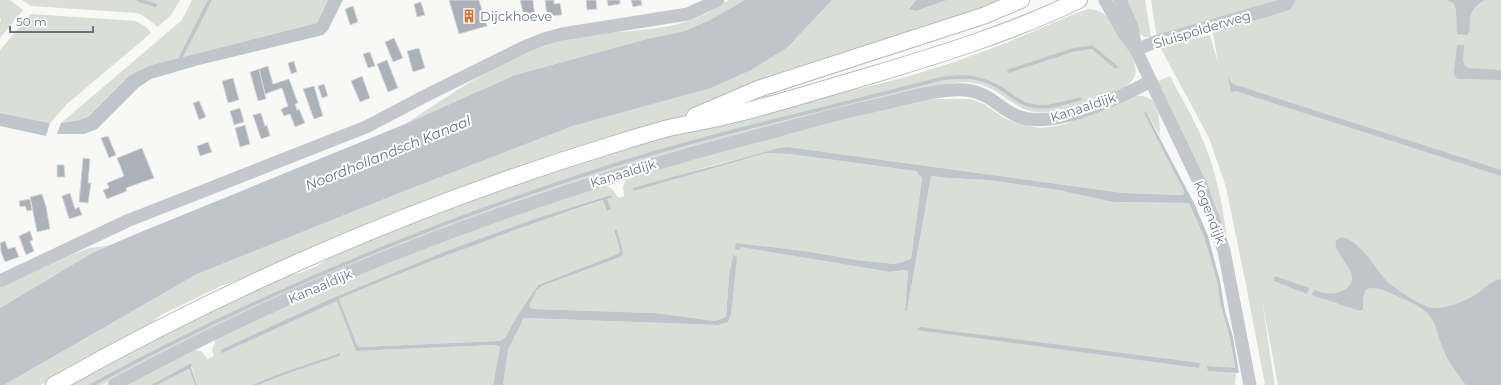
<svg xmlns="http://www.w3.org/2000/svg" width="1501" height="385" font-family="Montserrat,sans-serif">
	<style>
		.green { fill: #d9dfd7 }
		.water { fill: #bec6cc }
		.lines { fill: none; stroke-linecap: round; stroke-linejoin: round }
		.stream { stroke: #bec6cc; stroke-width: 3.5 }
		.building { fill: #abb1b8; stroke: #dadad8 }
		.major-casing { stroke: #b7babf; stroke-width: 18 }
		.minor { stroke: #c4c7cb; stroke-width: 13 }
		.major { stroke: #fff; stroke-width: 16 }
		.labels { text-anchor: middle; stroke-width: 4; stroke-linejoin: round; paint-order: stroke }
		.poi-label { font-size: 13px; fill: #687486; stroke: #fff; text-anchor: start }
		.street-label { font-size: 13px; fill: #687486; stroke: #fff }
		.water-label { font-size: 14px; font-style: italic; fill: #647581; stroke: #fff }
	</style>
	<rect width="100%" height="100%" fill="#f8f8f6"/>
	<g class="green">
		<path d="M0,0H10L23,10L0,38V22L1,20L0,17Z"/>
		<path d="M22,0H180L171,15L158,27L142,15L136,13L31,6Z"/>
		<path d="M192,0H328L317,23L151,65L130,75L88,117L79,120L61,123L182,20Z"/>
		<path d="M729,0H745L710,20L685,31L647,39L515,75L405,124C459,89 513,50 578,37C609,31 643,32 674,25C693,21 713,11 729,0Z"/>
		<path d="M832,0H916L909,8L916,11L947,0H1011L671,120L255,275L223,285L161,315L145,328L41,385H4L197,274L407,190L573,126L710,88L788,47Z"/>
		<path d="M1125,0H1145L1151,37H1144L1140,34Z"/>
		<path d="M1151,0H1501V385H1278L1262,300L1274,381V385H1265L1247,290L1226,187L1209,138L1160,47L1210,35L1218,63L1211,22L1157,38Z"/>
		<path d="M1088,9C1095,9 1102,11 1107,17C1117,26 1142,65 1134,78C1124,95 1067,109 1048,112C1021,116 1007,95 985,86C972,81 959,82 946,84L822,114L590,178L125,373L102,385H67L119,356L282,277L303,272L317,266L341,251L443,210L579,163L669,136L906,77L951,63L1001,45L1074,14Z"/>
		<path d="M31,14L136,21L146,27L151,33L67,104L50,123L0,113V50Z"/>
		<path d="M1170,76C1185,105 1203,134 1212,165C1220,190 1224,215 1227,241L1217,208L1209,189L1158,81Z"/>
		<path d="M1134,96C1161,93 1159,117 1160,136L1147,113L1184,191L1183,195L1123,193L788,147L714,165L633,189L634,191L767,153L789,154L916,171L922,177L911,259L895,264L857,260L805,251L736,243L740,247L890,272L906,270L908,271L905,310L907,311L931,176L948,178L987,180L1058,190L1113,202L1189,203L1204,237L1217,281L1220,303L1230,338L1235,369L1208,366L1236,373L1235,385H503L508,350L524,318L719,325L728,322L737,257L733,255L729,276L726,317L715,321L656,313L531,309L529,306L537,290L544,285L618,258L622,255L623,252L617,230L614,231L620,251L619,254L538,285L517,316L505,338L499,341L360,347L357,345L339,299C426,262 514,229 604,200L607,211V199L613,197L611,195L537,218L446,251L328,300L220,350L222,352L337,300L356,351L496,345L500,347L493,385H258L292,372L340,356V353L281,373L252,385H197L191,363L151,385H124L194,350L201,351L208,359L214,356L212,350L216,339L262,315L440,240L604,185L612,189L619,198L624,196L623,187L626,179L721,149L923,99H970L984,104L1006,119L1017,123L1039,128L1051,127L1065,124Z"/>
		<path d="M111,245L92,253L0,308V288L73,254L90,248Z"/>
		<path d="M189,369L195,385H157Z"/>
	</g>
	<g class="water">
		<path d="M328,0H343L328,30L323,35L199,65L151,79L139,87L97,129L84,134H57L61,123L79,120L88,117L130,75L151,65L317,23Z"/>
		<path d="M745,0H832L788,47L753,69L711,88L573,126L407,190L197,274L4,385H0V308L92,253L136,234L405,124L515,75L647,39L685,31L710,20Z"/>
		<path d="M916,0H947L916,11L909,9Z"/>
		<path d="M1447,0H1485C1469,10 1470,14 1470,31L1467,35L1457,34L1456,9L1453,3Z"/>
		<path d="M1457,45H1464L1463,61L1465,66L1469,68L1501,70V80L1458,79L1455,77L1454,72Z"/>
		<path d="M1228,76L1231,82L1236,85L1501,170V176L1236,91L1231,92Z"/>
		<path d="M1146,112L1195,205L1208,236L1220,281L1225,311L1233,337L1239,373L1208,371L1207,366L1235,368L1230,338L1220,303L1217,281L1204,237L1189,203L1113,202L1058,190L987,180L948,178L931,176L907,311H905L908,271L905,270L890,272L740,247L739,250L735,249L736,243L805,251L857,260L895,264L911,259L922,178L916,171L789,154L767,153L634,191L632,188L780,148L788,147L1123,193L1183,195L1184,191L1144,113Z"/>
		<path d="M0,113L50,123L46,136L0,126Z"/>
		<path d="M611,195L613,197L607,199L611,209L607,211L603,200C514,229 426,262 339,299L357,345L360,347L499,341L505,338L517,316L538,285L618,254L620,251L614,230H617L623,252V255L618,258L544,285L537,290L529,306L532,309L656,313L715,321L726,317L729,276L733,255L737,257L731,314L728,322L719,325L524,318L508,350L503,385H493L500,347L496,345L356,351L337,301L222,353L220,350L328,300L446,251L537,218Z"/>
		<path d="M1341,237C1361,240 1375,270 1389,283C1396,289 1404,294 1412,299C1419,303 1429,309 1438,308C1450,307 1465,301 1475,295C1485,289 1488,282 1501,279V385H1466C1457,373 1447,361 1442,346C1437,334 1436,319 1425,311C1417,304 1405,300 1395,295C1386,291 1376,286 1366,289L1363,298V309L1360,311L1312,295L1314,290C1324,293 1334,296 1344,290C1365,278 1339,259 1336,247C1335,245 1336,243 1336,241Z"/>
		<path d="M1275,276L1309,288L1307,294L1274,281Z"/>
		<path d="M920,327L1200,363L1199,368L917,330Z"/>
		<path d="M340,353V356L292,372L258,385H252L281,373Z"/>
		<path d="M191,363L193,366L191,367L197,385H195L189,369L157,385H151Z"/>
	</g>
	<g class="lines">
		<g class="stream">
			<path d="M139,0L155,5"/>
			<path d="M181,57L210,0"/>
			<path d="M1009,71L1073,50L1092,47L1116,67"/>
			<path d="M92,385C257,295 432,223 611,166C719,132 830,108 940,79C966,75 982,76 1005,91C1013,97 1023,105 1034,106C1049,109 1066,102 1080,99"/>
		</g>
	</g>
	<g class="building">
		<path d="M449,0H479L487,26L459,34Z"/>
		<path d="M520,0H533L535,18L525,20Z"/>
		<path d="M545,0H554V4L560,3L562,15L547,16Z"/>
		<path d="M586,0H596L597,9L587,10Z"/>
		<path d="M607,0H620V4L608,6Z"/>
		<path d="M631,0H641L642,5L633,7Z"/>
		<path d="M421,2L425,15L417,17L414,4Z"/>
		<path d="M353,6L358,22L350,25L345,9Z"/>
		<path d="M394,38L403,58L393,62L385,42Z"/>
		<path d="M419,48L425,68L413,72L407,51Z"/>
		<path d="M370,52L375,66L368,68L363,54Z"/>
		<path d="M387,60L398,88L388,92L377,64Z"/>
		<path d="M294,61L297,72L291,74L288,63Z"/>
		<path d="M268,66L273,84L289,79L298,103L295,104L297,110L299,109L305,123L295,127L290,114L284,116L281,109L288,106L282,88L265,94L259,69Z"/>
		<path d="M259,69L266,99L258,101L250,72Z"/>
		<path d="M362,76L370,98L360,102L351,81Z"/>
		<path d="M233,78L239,100L228,103L222,81Z"/>
		<path d="M324,84L328,96L322,98L318,86Z"/>
		<path d="M314,86L323,116L314,119L303,89Z"/>
		<path d="M199,101L206,117L199,120L193,103Z"/>
		<path d="M240,108L244,122L234,125L230,111Z"/>
		<path d="M261,113L265,126L267,125L270,136L261,139L253,115Z"/>
		<path d="M245,125L250,144L240,147L235,128Z"/>
		<path d="M108,136L116,155L109,158L101,138Z"/>
		<path d="M208,142L212,152L200,156L197,146Z"/>
		<path d="M142,148L154,178L126,188L127,191L107,199L103,190L109,188L107,183L124,176L117,158Z"/>
		<path d="M83,158L90,159L88,183H91L88,203L79,202Z"/>
		<path d="M57,165H64L65,177H57Z"/>
		<path d="M70,193L75,209L79,207L82,215L69,219L62,196Z"/>
		<path d="M42,194L46,206L50,229L37,232L30,197Z"/>
		<path d="M30,199L32,210L27,211L25,206L20,207L19,201Z"/>
		<path d="M30,231L33,240L30,241L34,251L26,255L19,236Z"/>
		<path d="M5,241L8,249L15,247L19,257L5,262L1,252L0,243Z"/>
	</g>
	<g class="lines">
		<g class="major-casing">
			<g id="major">
				<path d="M695,116L758,89L983,16L1021,0"/>
				<path d="M54,385C233,284 424,202 621,142C637,137 653,132 669,128C692,123 716,119 739,113C783,102 827,88 872,75C942,54 1013,32 1079,0"/>
			</g>
		</g>
		<g class="minor">
			<path d="M1105,0L1123,32L1134,47"/>
			<path d="M1120,0L1132,27L1136,50L1201,186L1213,217L1224,251L1250,385"/>
			<path d="M1136,50L1155,42L1274,8L1286,4L1289,0"/>
			<path d="M0,281L127,221L366,127L429,94L524,47L544,39L562,34L688,14L718,0"/>
			<path d="M114,385C317,274 536,193 760,135C799,125 838,113 878,105C904,99 939,88 966,90C992,93 999,110 1020,117C1055,129 1119,98 1151,81"/>
		</g>
		<use href="#major" class="major"/>
	</g>
	<defs>
		<g id="building-bare" transform="scale(1.08)"><path d="M-4-6H4V6H1V3H-1V6H-4ZM-2.5-4.3h1.7v1.8h-1.7ZM.8-4.3h1.7v1.8H.8ZM-2.5-1h1.7V.8h-1.7ZM.8-1h1.7V.8H.8Z" fill="#de7430" stroke="#fff" stroke-width="2.5" paint-order="stroke"/></g>
	</defs>
	<g fill-rule="evenodd">
		<use href="#building-bare" x="469" y="16"/>
	</g>
	<g class="labels">
		<g class="poi-label">
			<text x="480" y="21">Dijckhoeve</text>
		</g>
		<g class="street-label">
			<text transform="translate(1202 29) rotate(-17)" y="5">Sluispolderweg</text>
			<text transform="translate(1083 107) rotate(-18)" y="5">Kanaaldijk</text>
			<text transform="translate(623 173) rotate(-17)" y="5">Kanaaldijk</text>
			<text transform="translate(1210 212) rotate(69)" y="5">Kogendijk</text>
			<text transform="translate(320 286) rotate(-23)" y="5">Kanaaldijk</text>
		</g>
		<g class="water-label">
			<text transform="translate(388 153) rotate(-22)" y="5">Noordhollandsch Kanaal</text>
		</g>
	</g>
	<path d="M10 26v6h83v-6" fill="none" stroke="#687486" stroke-width="2"/>
	<text x="16" y="26" font-size="12" fill="#687486" stroke="#ffffff" stroke-width="3" paint-order="stroke">50 m</text>
</svg>
